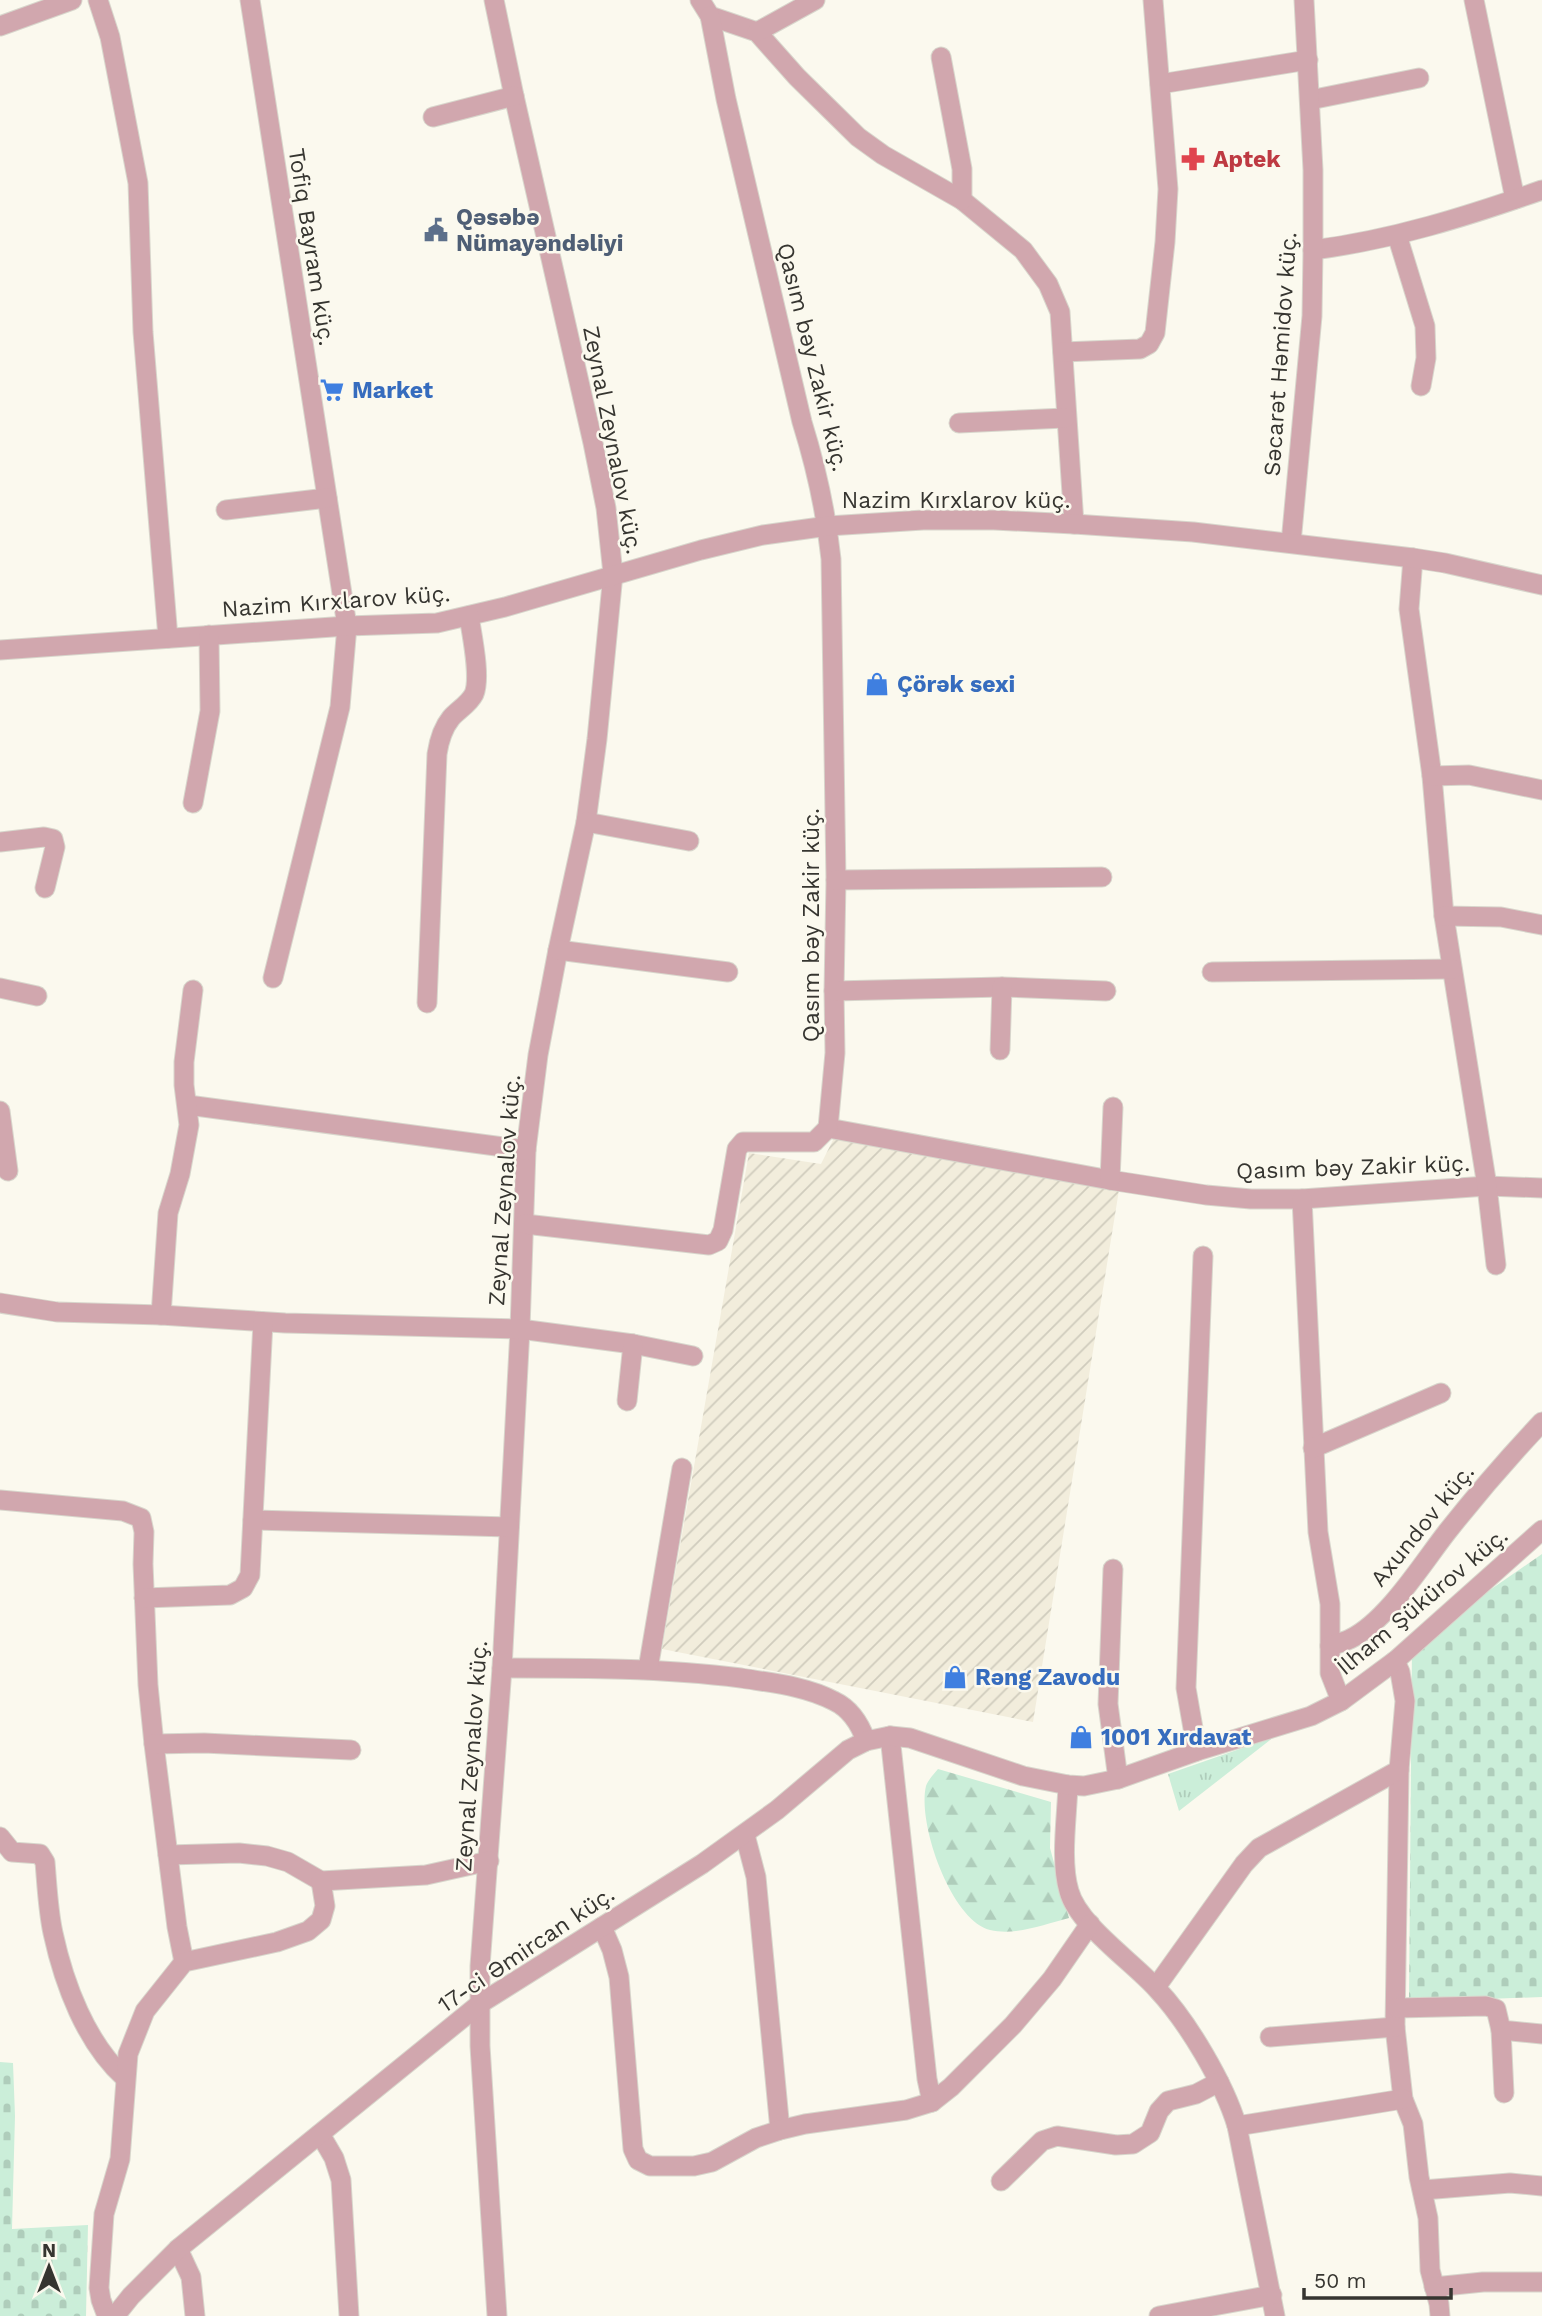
<svg xmlns="http://www.w3.org/2000/svg" width="1542" height="2316" font-family="'Work Sans',sans-serif">
	<style>
		.industrial { fill: url(#industrial-furrows) }
		.grass { fill: url(#grass-tufts) }
		.forest { fill: url(#forest-firs) }
		.cemetery { fill: url(#cemetery-stones) }
		.lines { fill: none; stroke-linecap: round; stroke-linejoin: round }
		.minor-casing { stroke: #d8d6cc; stroke-width: 21 }
		.tertiary-casing { stroke: #d8d6cc; stroke-width: 21 }
		.minor { stroke: #d1a7ae; stroke-width: 19 }
		.tertiary { stroke: #d1a7ae; stroke-width: 19 }
		.labels { text-anchor: middle; stroke-width: 5; stroke-linejoin: round; paint-order: stroke }
		.health-label { font-size: 23px; font-weight: bold; fill: #be3a42; stroke: #fbf9ee; text-anchor: start }
		.service-label { font-size: 23px; font-weight: bold; fill: #4e5e75; stroke: #fbf9ee; text-anchor: start }
		.street-label { font-size: 23px; fill: #363530; stroke: #fbf9ee }
		.shop-label { font-size: 23px; font-weight: bold; fill: #366cbe; stroke: #fbf9ee; text-anchor: start }
	</style>
	<defs>
		<pattern id="industrial-furrows" width="10" height="10" patternUnits="userSpaceOnUse" patternTransform="scale(1.75)"><rect width="10" height="10" fill="#f2eddc"/><path d="M-1 1l2-2M0 10L10 0M9 11l2-2" fill="none" stroke="#d0ccbd"/></pattern>
		<pattern id="grass-tufts" width="24" height="20" patternUnits="userSpaceOnUse" patternTransform="scale(1.75)"><rect width="24" height="20" fill="#cbeed9"/><path d="M3 7l-1-3M5 7V3M7 7l1-3M15 17l-1-3M17 17v-4M19 17l1-3" fill="none" stroke="#afcdbb"/></pattern>
		<pattern id="forest-firs" width="22" height="20" patternUnits="userSpaceOnUse" patternTransform="scale(1.75)"><rect width="22" height="20" fill="#cbeed9"/><path d="M5 1l3.5 6h-7zM16 11l3.5 6h-7z" fill="#afcdbb"/></pattern>
		<pattern id="cemetery-stones" width="16" height="16" patternUnits="userSpaceOnUse" patternTransform="scale(1.75)"><rect width="16" height="16" fill="#cbeed9"/><path d="M2 7V4a2 2 0 0 1 4 0v3zM10 15v-3a2 2 0 0 1 4 0v3z" fill="#afcdbb"/></pattern>
	</defs>
	<rect width="100%" height="100%" fill="#fbf9ee"/>
	<path class="industrial" d="M834,1138L1119,1190L1033,1722L662,1649L749,1153L821,1164Z"/>
	<path class="grass" d="M1274,1737L1179,1811L1168,1774Z"/>
	<path class="forest" d="M938,1769L1051,1802L1050,1848L1069,1918C1045,1924 1016,1936 990,1930C951,1920 917,1823 926,1786C928,1780 934,1774 938,1769Z"/>
	<g class="cemetery">
		<path d="M1542,1554V1997L1409,2002L1412,1644Z"/>
		<path d="M0,2062L13,2063L15,2116L12,2229L88,2225L86,2316H0Z"/>
	</g>
	<g class="lines">
		<g class="minor-casing">
			<g id="minor">
				<path d="M98,0L110,37L138,183L143,332L168,638"/>
				<path d="M250,0L347,626L340,707L273,978"/>
				<path d="M494,0L514,96L593,443L606,508L613,574L597,739L586,822L558,950L538,1055L526,1150L520,1329L502,1668L480,1966V2046L497,2316"/>
				<path d="M700,0L710,16L757,32L797,77L858,137L883,155L962,200L1023,250L1048,284L1060,312L1074,524"/>
				<path d="M1474,0L1515,199"/>
				<path d="M710,16L726,99L802,422C816,467 826,512 831,559L836,880L834,991L835,1053L828,1128L1110,1180L1206,1195L1251,1199H1302L1487,1186L1542,1188"/>
				<path d="M0,26L72,0"/>
				<path d="M757,32L815,0"/>
				<path d="M941,57L962,169V200"/>
				<path d="M1160,84L1308,60"/>
				<path d="M1310,100L1419,78"/>
				<path d="M433,117L514,96"/>
				<path d="M1397,235L1425,326L1426,358L1421,386"/>
				<path d="M1313,250C1392,240 1468,216 1542,190"/>
				<path d="M1063,352L1140,349L1149,344L1155,333L1165,242L1168,189L1153,0"/>
				<path d="M959,423L1065,418"/>
				<path d="M226,510L327,498"/>
				<path d="M1291,543L1312,316L1313,250V170L1304,0"/>
				<path d="M1413,558L1409,609L1432,776L1444,916L1487,1186L1496,1265"/>
				<path d="M0,650L347,626L437,623L505,607L701,550L763,535L828,526L923,520H994L1074,524L1193,532L1413,558L1445,563L1542,585"/>
				<path d="M1432,776L1469,775L1542,790"/>
				<path d="M193,803L210,711L209,635"/>
				<path d="M586,822L689,841"/>
				<path d="M0,842L44,837L53,839L55,847L45,888"/>
				<path d="M836,880L1102,877"/>
				<path d="M1444,916L1501,917L1542,925"/>
				<path d="M558,950L728,972"/>
				<path d="M1212,972L1452,969"/>
				<path d="M0,988L37,996"/>
				<path d="M834,991L1002,987L1106,991"/>
				<path d="M427,1003L437,754C439,741 442,729 451,718C458,710 469,704 474,694C481,677 472,636 469,616"/>
				<path d="M1000,1050L1002,987"/>
				<path d="M188,1105L526,1150"/>
				<path d="M0,1111L8,1171"/>
				<path d="M1110,1180L1113,1107"/>
				<path d="M1302,1199L1318,1532L1330,1604V1673L1341,1701"/>
				<path d="M525,1224L709,1245L718,1241L723,1230L737,1149L743,1142H814L828,1128"/>
				<path d="M0,1303L57,1312L161,1315L285,1323L520,1329L633,1344L693,1356"/>
				<path d="M161,1315L168,1213L180,1174L189,1125L184,1085V1062L193,990"/>
				<path d="M627,1401L633,1344"/>
				<path d="M1313,1448L1441,1393"/>
				<path d="M0,1500L123,1511L141,1518L144,1532L143,1564L148,1685L154,1744L177,1927L184,1962"/>
				<path d="M253,1520L509,1527"/>
				<path d="M1113,1569L1108,1704L1118,1779"/>
				<path d="M144,1598L230,1595L243,1588L250,1575L263,1322"/>
				<path d="M1330,1646C1336,1644 1344,1642 1350,1639C1387,1621 1422,1564 1447,1532C1477,1494 1509,1457 1542,1422"/>
				<path d="M1395,1661L1400,1672L1405,1701L1399,1770L1395,2027L1403,2099L1413,2124L1419,2177L1428,2218L1430,2270L1439,2304L1440,2316"/>
				<path d="M502,1668C582,1668 662,1668 741,1678C772,1683 806,1686 834,1701C851,1709 860,1724 866,1741"/>
				<path d="M648,1669L682,1468"/>
				<path d="M890,1736L927,2079L932,2102"/>
				<path d="M154,1744L204,1743L351,1750"/>
				<path d="M1197,1751L1186,1688L1203,1256"/>
				<path d="M1068,1785C1067,1817 1060,1861 1069,1891C1078,1925 1133,1962 1157,1989C1188,2022 1224,2083 1237,2126L1275,2316"/>
				<path d="M745,1835L756,1877L780,2130"/>
				<path d="M0,1837L12,1852L40,1854L45,1862C47,1885 48,1910 53,1933C64,1984 86,2043 125,2078"/>
				<path d="M168,1855L239,1853L267,1856L288,1862L321,1881L426,1875L489,1861"/>
				<path d="M602,1927L612,1950L619,1977L633,2149L638,2160L650,2166H694L712,2162L756,2138L780,2130L805,2124L906,2110L932,2102L951,2087L1013,2025L1052,1979L1090,1924"/>
				<path d="M1156,1987L1244,1864L1259,1848L1399,1770"/>
				<path d="M1397,2008L1486,2006L1496,2009L1501,2030L1542,2034"/>
				<path d="M1501,2030L1504,2093"/>
				<path d="M1270,2037L1395,2027"/>
				<path d="M1237,2126L1403,2099"/>
				<path d="M320,2134L334,2158L341,2180L349,2316"/>
				<path d="M1001,2181L1042,2141L1057,2136L1116,2145L1133,2144L1150,2133L1159,2111L1168,2101L1196,2094L1219,2082"/>
				<path d="M1423,2190L1510,2183L1542,2186"/>
				<path d="M178,2249L191,2277L195,2316"/>
				<path d="M1434,2287L1483,2282H1542"/>
				<path d="M107,2316L101,2300L99,2288L104,2214L120,2159L128,2054L145,2011L184,1962L277,1942L308,1931L321,1920L325,1906L321,1881"/>
				<path d="M1159,2316L1272,2295"/>
			</g>
		</g>
		<g class="tertiary-casing">
			<path id="tertiary" d="M115,2316L131,2296L178,2249L481,2003L702,1864L777,1810L848,1750L866,1741L890,1736L910,1738L1023,1776L1068,1785L1084,1786L1118,1779L1197,1751L1311,1716L1341,1701L1395,1661L1542,1530"/>
		</g>
		<use href="#minor" class="minor"/>
		<use href="#tertiary" class="tertiary"/>
	</g>
	<defs>
		<g id="pharmacy-bare" transform="scale(1.89)"><path d="M-2-6h4v4h4v4h-4v4h-4v-4h-4v-4h4Z" fill="#e0444e" stroke="#fbf9ee" stroke-width="2.5" paint-order="stroke"/></g>
		<g id="civic-bare" transform="scale(1.89)"><path d="M-.6-6.5H3V-4.5H.6V-3L4-1V1h2V6H-6V1h2V-1L-.6-3ZM-1.2 2.5V6h2.4V2.5Z" fill="#5c6f8a" stroke="#fbf9ee" stroke-width="2.5" paint-order="stroke"/></g>
		<g id="supermarket-bare" transform="scale(1.89)"><path d="M-6-5.5h2.5l.6 2H6L4.5 2H-2.5L-4.4-4H-6ZM-1.5 3.2a1.3 1.3 0 1 0 .1 0ZM3 3.2a1.3 1.3 0 1 0 .1 0Z" fill="#3f7fe0" stroke="#fbf9ee" stroke-width="2.5" paint-order="stroke"/></g>
		<g id="shop-bare" transform="scale(1.89)"><path d="M-5-2.5h2.3a2.7 3.5 0 0 1 5.4 0H5L5.5 6h-11ZM-1.5-2.5h3a1.5 2.3 0 0 0-3 0Z" fill="#3f7fe0" stroke="#fbf9ee" stroke-width="2.5" paint-order="stroke"/></g>
	</defs>
	<g fill-rule="evenodd">
		<use href="#pharmacy-bare" x="1193" y="159"/>
		<use href="#civic-bare" x="436" y="230"/>
		<use href="#supermarket-bare" x="332" y="390"/>
		<use href="#shop-bare" x="877" y="684"/>
		<use href="#shop-bare" x="955" y="1677"/>
		<use href="#shop-bare" x="1081" y="1737"/>
	</g>
	<g class="labels">
		<g class="health-label">
			<text x="1213" y="167">Aptek</text>
		</g>
		<g class="service-label">
			<text x="456" y="225">Qəsəbə<tspan x="456" dy="26">Nümayəndəliyi</tspan></text>
		</g>
		<g class="street-label">
			<text transform="translate(312 247) rotate(81)" y="8">Tofiq Bayram küç.</text>
			<text transform="translate(1280 354) rotate(-86)" y="8">Səcarət Həmidov küç.</text>
			<text transform="translate(813 357) rotate(76)" y="8">Qasım bəy Zakir küç.</text>
			<text transform="translate(613 440) rotate(79)" y="8">Zeynal Zeynalov küç.</text>
			<text x="956" y="508">Nazim Kırxlarov küç.</text>
			<text transform="translate(336 601) rotate(-4)" y="8">Nazim Kırxlarov küç.</text>
			<text transform="translate(811 925) rotate(-90)" y="8">Qasım bəy Zakir küç.</text>
			<text transform="translate(1353 1167) rotate(-2)" y="8">Qasım bəy Zakir küç.</text>
			<text transform="translate(504 1190) rotate(-86)" y="8">Zeynal Zeynalov küç.</text>
			<text transform="translate(1422 1525) rotate(-51)" y="8">Axundov küç.</text>
			<text transform="translate(1422 1601) rotate(-40)" y="8">İlham Şükürov küç.</text>
			<text transform="translate(471 1756) rotate(-86)" y="8">Zeynal Zeynalov küç.</text>
			<text transform="translate(526 1949) rotate(-34)" y="8">17-ci Əmircan küç.</text>
		</g>
		<g class="shop-label">
			<text x="352" y="398">Market</text>
			<text x="897" y="692">Çörək sexi</text>
			<text x="975" y="1685">Rəng Zavodu</text>
			<text x="1101" y="1745">1001 Xırdavat</text>
		</g>
	</g>
	<g transform="translate(49 2267)" stroke="#fbf9ee" stroke-width="5" paint-order="stroke">
	<path d="M0-5L12 26L0 18L-12 26Z" fill="#363530"/>
	<text y="-10" font-size="19" font-weight="bold" text-anchor="middle" fill="#363530">N</text>
	</g>
	<path d="M1304 2288v10h147v-10" fill="none" stroke="#363530" stroke-width="3.5"/>
	<text x="1314" y="2288" font-size="21" fill="#363530" stroke="#fbf9ee" stroke-width="5" paint-order="stroke">50 m</text>
</svg>
